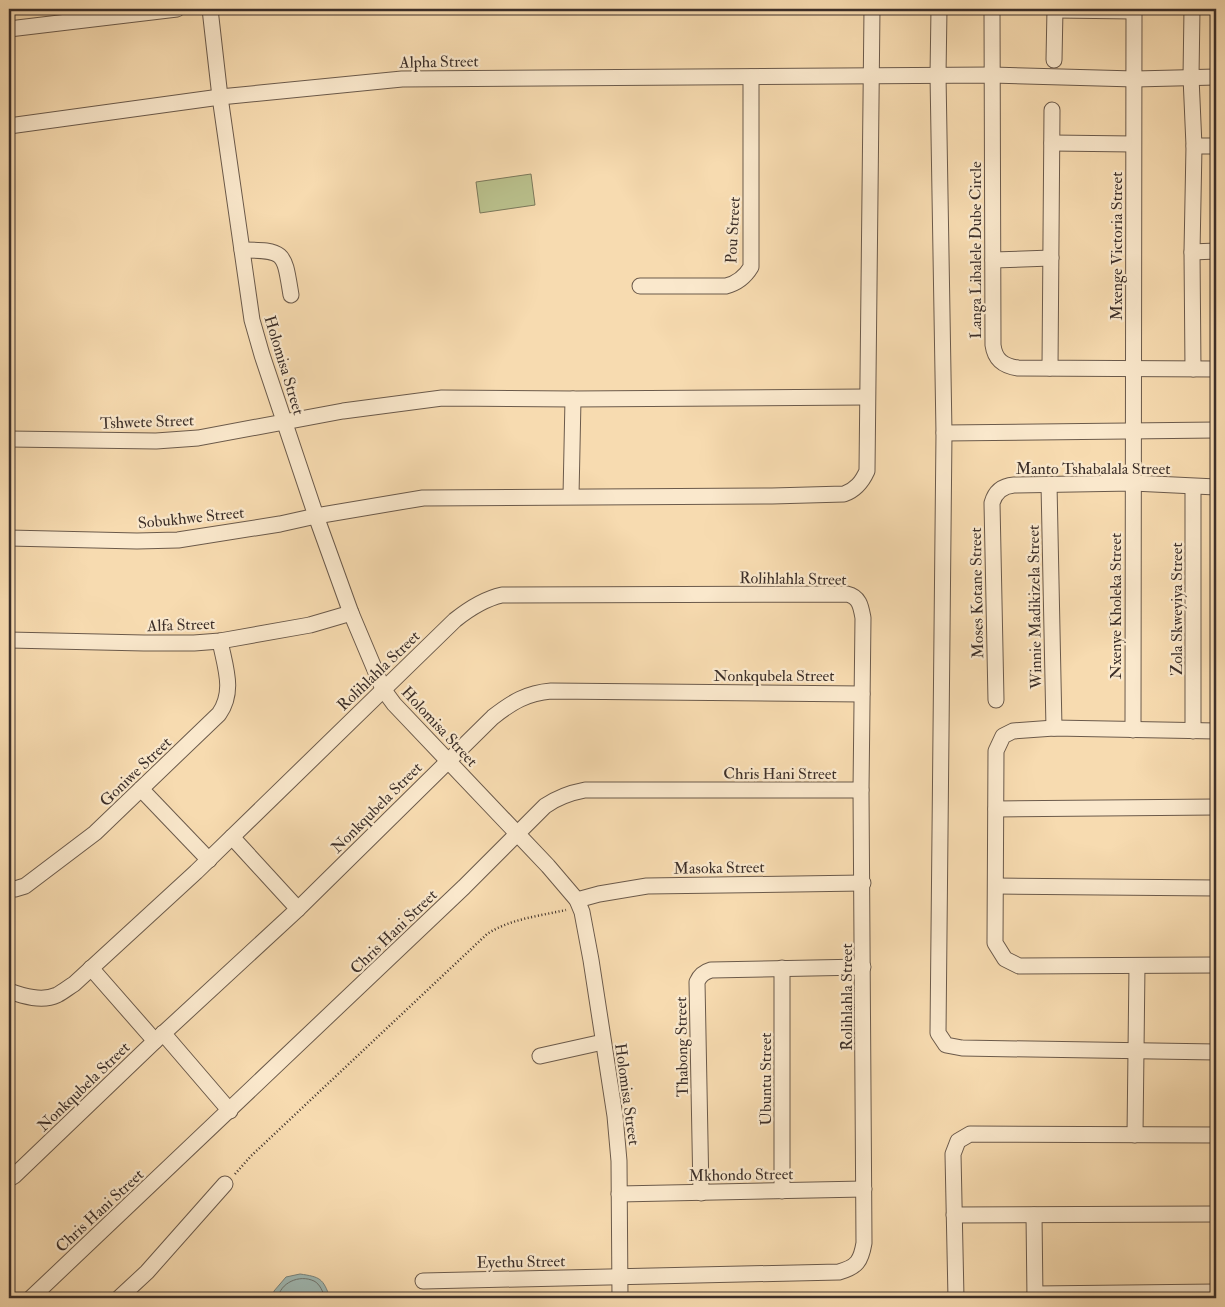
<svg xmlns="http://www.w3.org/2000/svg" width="1225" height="1307" font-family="'IM FELL Double Pica',serif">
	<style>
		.green { fill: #bac18d; stroke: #7b785b }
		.water { fill: #9fb9b4; stroke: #77827c }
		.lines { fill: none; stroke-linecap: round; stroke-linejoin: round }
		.shore { stroke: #6e746e; stroke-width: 1 }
		.minor-casing { stroke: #6b5a4b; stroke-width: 17 }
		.path { stroke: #3c2f29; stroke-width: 2.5; stroke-dasharray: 1 2.5; stroke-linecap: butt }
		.minor { stroke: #fae8cc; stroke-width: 15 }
		.labels { text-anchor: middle; stroke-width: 4.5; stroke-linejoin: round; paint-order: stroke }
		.street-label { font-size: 16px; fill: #3c2f29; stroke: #fae8cc }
	</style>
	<rect width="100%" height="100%" fill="#f7dbb0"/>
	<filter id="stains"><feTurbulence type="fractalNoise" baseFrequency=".004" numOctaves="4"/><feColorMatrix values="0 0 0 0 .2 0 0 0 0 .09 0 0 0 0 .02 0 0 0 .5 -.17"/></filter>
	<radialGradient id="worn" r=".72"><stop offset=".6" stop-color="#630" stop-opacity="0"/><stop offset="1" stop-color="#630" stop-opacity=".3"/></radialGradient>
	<path class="green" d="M531,174L535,205L480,213L476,182Z"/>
	<path class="water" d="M300,1274C320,1277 323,1278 330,1298H273L274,1291L286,1277Z"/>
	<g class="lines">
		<path class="shore" d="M278,1298C280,1283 299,1274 314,1281C320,1284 323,1292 325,1298"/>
		<g class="minor-casing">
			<g id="minor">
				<path d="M210,9L220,97L252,320L262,355L316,516L351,613L383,689L394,704L548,866L577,900L582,912L591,960L615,1116L619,1161L620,1298"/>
				<path d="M939,9L938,75L944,433L938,1033L946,1045L962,1048L1216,1052"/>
				<path d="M992,9L993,345C995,360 1003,366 1018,368L1216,369"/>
				<path d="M1192,9L1191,77L1194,146L1192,252L1193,369"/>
				<path d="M1055,10L1134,11"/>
				<path d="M9,29L177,9"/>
				<path d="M1054,60L1055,9"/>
				<path d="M9,126L220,97L402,79L992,75L1135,79L1216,77"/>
				<path d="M1052,143L1133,144"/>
				<path d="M1194,146H1216"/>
				<path d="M242,250C286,250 284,253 291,295"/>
				<path d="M1192,252L1216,251"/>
				<path d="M993,260L1051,258"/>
				<path d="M640,286H726C738,283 745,277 751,267V77"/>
				<path d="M1050,368L1052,110"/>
				<path d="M944,433L1216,430"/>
				<path d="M9,439L156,441L198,438L343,411L442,398L573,399L867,397"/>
				<path d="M1049,484L1054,728"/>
				<path d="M1193,487V731"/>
				<path d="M571,496L573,399"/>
				<path d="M9,538L137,541L178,540L280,524L316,516L423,498L772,496L844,494C856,490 862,482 867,471L872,9"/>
				<path d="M9,640L144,643H194L220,641L310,625L351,613"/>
				<path d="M996,700L992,503C995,492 1002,486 1014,485L1133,483L1216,487"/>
				<path d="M1133,730L1134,9"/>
				<path d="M1216,731L1054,728L1013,731L1003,736L996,751L995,943L1005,959L1019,966L1216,965"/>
				<path d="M141,789L209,860"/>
				<path d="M996,809L1216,807"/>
				<path d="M232,837L298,909"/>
				<path d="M996,886L1216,888"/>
				<path d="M9,887L15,889L25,886L95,833L219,714C235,691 225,667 220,641"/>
				<path d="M577,900L599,894L647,886L863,883"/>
				<path d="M91,968L155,1041"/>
				<path d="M9,991C23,996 42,1002 57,995C63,992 69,987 74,984L196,872L455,620C470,608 484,599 502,595L847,594C860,597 861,607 863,618L861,790L864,1243C861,1261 857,1267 839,1272L423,1281"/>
				<path d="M163,1033L230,1111"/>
				<path d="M540,1056L603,1042"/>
				<path d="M1135,1135L1137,966"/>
				<path d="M9,1179L14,1176L155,1041L298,909L493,717C512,702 527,693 551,691L862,694"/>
				<path d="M782,1191V968"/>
				<path d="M701,1193L697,982C700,975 704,972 711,970L863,967"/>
				<path d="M619,1194L864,1189"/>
				<path d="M954,1215L1216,1214"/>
				<path d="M1034,1215L1035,1298"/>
				<path d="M1035,1294L1216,1292"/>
				<path d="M31,1298L464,887L545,806C558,797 569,793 585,790H861"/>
				<path d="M119,1298L147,1272L225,1184"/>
				<path d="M956,1298L953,1154L958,1141L970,1134L1216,1135"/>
			</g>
		</g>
		<path class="path" d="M235,1174L251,1156L487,934C510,919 539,916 566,910"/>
		<use href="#minor" class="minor"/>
	</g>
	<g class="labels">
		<g class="street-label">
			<text transform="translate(439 61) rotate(-1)" y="6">Alpha Street</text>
			<text transform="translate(732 230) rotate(-87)" y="6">Pou Street</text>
			<text transform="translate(1116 246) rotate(-90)" y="6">Mxenge Victoria Street</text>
			<text transform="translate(975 250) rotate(-90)" y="6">Langa Libalele Dube Circle</text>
			<text transform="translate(285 365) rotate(73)" y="6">Holomisa Street</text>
			<text transform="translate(147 421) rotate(-2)" y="6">Tshwete Street</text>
			<text x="1093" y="474">Manto Tshabalala Street</text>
			<text transform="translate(191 517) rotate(-6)" y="6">Sobukhwe Street</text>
			<text transform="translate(793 578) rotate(1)" y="6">Rolihlahla Street</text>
			<text transform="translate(976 593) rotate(-91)" y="6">Moses Kotane Street</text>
			<text transform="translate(1115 606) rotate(-90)" y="6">Nxenye Kholeka Street</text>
			<text transform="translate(1034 607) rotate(-91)" y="6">Winnie Madikizela Street</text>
			<text transform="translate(1176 609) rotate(-90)" y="6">Zola Skweyiya Street</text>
			<text transform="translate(181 624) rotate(-2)" y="6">Alfa Street</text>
			<text transform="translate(378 670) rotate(-44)" y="6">Rolihlahla Street</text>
			<text x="774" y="681">Nonkqubela Street</text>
			<text transform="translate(440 726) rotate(47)" y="6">Holomisa Street</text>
			<text transform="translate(135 771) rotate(-44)" y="6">Goniwe Street</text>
			<text x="780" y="779">Chris Hani Street</text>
			<text transform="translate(376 807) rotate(-45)" y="6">Nonkqubela Street</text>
			<text transform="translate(719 867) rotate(-1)" y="6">Masoka Street</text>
			<text transform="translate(393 931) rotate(-44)" y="6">Chris Hani Street</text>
			<text transform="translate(846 997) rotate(-90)" y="6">Rolihlahla Street</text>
			<text transform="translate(681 1047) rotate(-91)" y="6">Thabong Street</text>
			<text transform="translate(765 1079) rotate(-90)" y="6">Ubuntu Street</text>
			<text transform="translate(83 1086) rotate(-44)" y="6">Nonkqubela Street</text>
			<text transform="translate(628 1094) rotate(82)" y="6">Holomisa Street</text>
			<text transform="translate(741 1174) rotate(-1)" y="6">Mkhondo Street</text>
			<text transform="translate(99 1210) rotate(-43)" y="6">Chris Hani Street</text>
			<text transform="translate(521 1261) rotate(-1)" y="6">Eyethu Street</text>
		</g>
	</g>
	<rect width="1225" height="1307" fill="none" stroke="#f7dbb0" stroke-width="30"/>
	<rect x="10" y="10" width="1205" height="1287" fill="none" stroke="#3c2f29" stroke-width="2.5"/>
	<rect x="15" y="15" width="1195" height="1277" fill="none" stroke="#3c2f29"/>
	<rect width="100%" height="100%" filter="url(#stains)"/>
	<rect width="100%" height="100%" fill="url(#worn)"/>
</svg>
